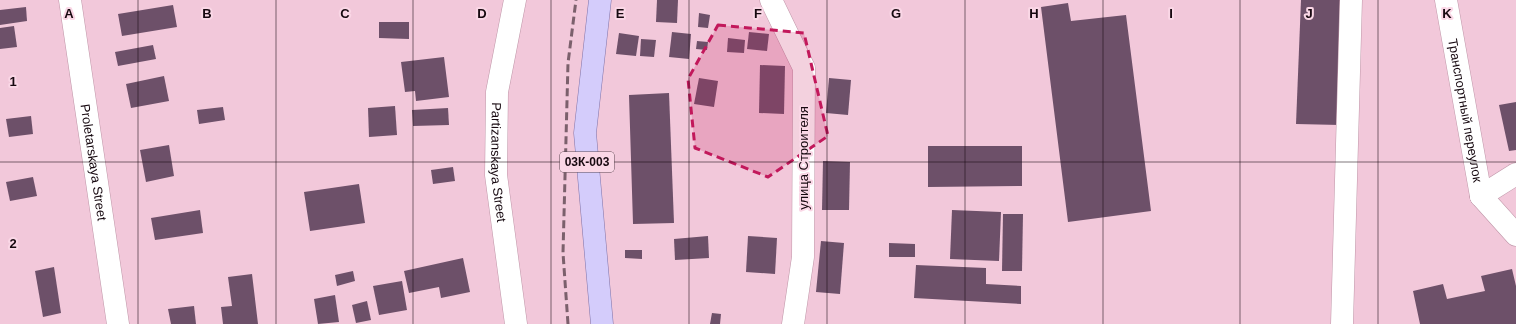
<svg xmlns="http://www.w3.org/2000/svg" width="1516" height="324" font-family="Helvetica,sans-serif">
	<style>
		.building { fill: #6d5069 }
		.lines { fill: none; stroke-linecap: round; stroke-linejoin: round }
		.minor-casing { stroke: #bf96a8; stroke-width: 23 }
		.major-casing { stroke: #7f72a7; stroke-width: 23 }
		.minor { stroke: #fff; stroke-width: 22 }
		.major { stroke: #d4ccfb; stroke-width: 22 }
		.rail { stroke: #7b606c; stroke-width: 3; stroke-dasharray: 8 4; stroke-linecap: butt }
		.marked { fill: #c2185b; fill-opacity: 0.2; stroke: #c2185b; stroke-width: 3; stroke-dasharray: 8 5; stroke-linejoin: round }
		.grid { fill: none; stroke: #170910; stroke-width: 1; stroke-opacity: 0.55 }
		.labels { text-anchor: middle; stroke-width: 4; stroke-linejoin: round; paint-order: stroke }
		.shield { fill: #fad7e6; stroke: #5b4750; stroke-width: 1 }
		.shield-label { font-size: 12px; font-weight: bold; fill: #170910 }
		.street-label { font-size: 13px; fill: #170910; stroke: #fad7e6 }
		.grid-label { font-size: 13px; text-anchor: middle; font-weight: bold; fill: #170910; stroke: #fad7e6; stroke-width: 4; stroke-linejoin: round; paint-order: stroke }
	</style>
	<rect width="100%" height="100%" fill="#f2c8da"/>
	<g class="building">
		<path d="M657,0H678L677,23L656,22Z"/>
		<path d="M1301,0H1345L1340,125L1296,124Z"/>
		<path d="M1068,3L1071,21L1126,15L1151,211L1068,222L1041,7Z"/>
		<path d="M173,5L177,27L122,36L118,14Z"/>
		<path d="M26,7L27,21L0,25V10Z"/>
		<path d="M699,13L710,15L708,28L698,27Z"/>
		<path d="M379,22H409V39L379,38Z"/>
		<path d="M14,26L17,47L0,49V28Z"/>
		<path d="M672,32L691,34L689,59L669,57Z"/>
		<path d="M749,32L769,34L767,51L747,49Z"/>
		<path d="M619,33L639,36L636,56L616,54Z"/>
		<path d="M728,38L745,40L744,53L727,52Z"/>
		<path d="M641,39L656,40L654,57L640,56Z"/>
		<path d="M697,41L708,42L707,50L696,49Z"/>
		<path d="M153,45L156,59L118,66L115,52Z"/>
		<path d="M444,57L449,97L416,101L415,91L405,92L401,62Z"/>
		<path d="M760,65L785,66L784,114L759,113Z"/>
		<path d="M164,76L169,101L131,108L126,84Z"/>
		<path d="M699,78L718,81L714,107L694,104Z"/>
		<path d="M829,78L851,80L848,115L826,113Z"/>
		<path d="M669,93L674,223L633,224L629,95Z"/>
		<path d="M1516,102V150L1509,151L1499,105Z"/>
		<path d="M395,106L397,135L369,137L368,108Z"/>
		<path d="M223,107L225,120L199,124L197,110Z"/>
		<path d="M448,108L449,125L413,126L412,110Z"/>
		<path d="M31,116L33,134L9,137L6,119Z"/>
		<path d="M169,145L174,176L146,182L140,150Z"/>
		<path d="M928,146H1022V186L928,187Z"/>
		<path d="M823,161L850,162L849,210H822Z"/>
		<path d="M453,167L455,181L433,184L431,170Z"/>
		<path d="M33,177L37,196L10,201L6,182Z"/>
		<path d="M359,184L365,223L310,231L304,192Z"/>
		<path d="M200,210L203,233L155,240L151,218Z"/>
		<path d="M952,210L1001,212L999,261L950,259Z"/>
		<path d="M1003,214H1023L1022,271H1002Z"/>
		<path d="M708,236L709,258L675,260L674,239Z"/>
		<path d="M748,236L777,238L775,274L746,272Z"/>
		<path d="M821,241L844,243L840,294L816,292Z"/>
		<path d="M889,243L915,244V257H889Z"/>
		<path d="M625,250H642V259L625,258Z"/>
		<path d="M463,258L470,292L441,298L439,287L409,293L404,271Z"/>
		<path d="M916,265L986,268V284L1021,286V304L914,298Z"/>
		<path d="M54,267L61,313L43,317L35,271Z"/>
		<path d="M1512,269L1516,286V324H1420L1413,291L1443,284L1447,299L1485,291L1481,276Z"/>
		<path d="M353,271L355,281L337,286L335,275Z"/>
		<path d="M252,274L258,324H223L221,307L232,306L228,277Z"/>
		<path d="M402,281L407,310L379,315L373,286Z"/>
		<path d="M335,295L339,322L318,324L314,299Z"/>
		<path d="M367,301L371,320L356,323L352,305Z"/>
		<path d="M194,306L196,324H171L168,309Z"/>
		<path d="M712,313L721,314L720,324H710Z"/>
	</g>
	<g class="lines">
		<g class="minor-casing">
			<g id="minor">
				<path id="s1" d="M70,0L118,324"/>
				<path id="s2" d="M515,0L497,92L496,175L516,324"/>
				<path d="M771,0L804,68L803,257L793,324"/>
				<path id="s3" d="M1446,0L1481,196"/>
				<path d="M1481,196L1516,235"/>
				<path d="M1481,196L1516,174"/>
				<path d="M1342,324L1351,0"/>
			</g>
		</g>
		<g class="major-casing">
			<path id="major" d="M600,0L585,133L602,324"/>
		</g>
		<use href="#minor" class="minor"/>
		<use href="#major" class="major"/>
		<path class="rail" d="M568,324L563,253L568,63L576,0"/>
	</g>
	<path class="marked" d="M718,25L804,33L828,136L768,177L695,148L688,79Z"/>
	<path class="grid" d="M138,0V324M276,0V324M413,0V324M551,0V324M689,0V324M827,0V324M965,0V324M1103,0V324M1240,0V324M1378,0V324M0,162H1516"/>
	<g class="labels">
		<rect class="shield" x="560" y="152" width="54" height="20" rx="3"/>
		<g class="shield-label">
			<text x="587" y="166">03К-003</text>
		</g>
		<g class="street-label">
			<text dy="5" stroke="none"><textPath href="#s3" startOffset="112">Транспортный переулок</textPath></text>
			<text transform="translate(803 158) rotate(-90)" y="5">улица Строителя</text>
			<text dy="5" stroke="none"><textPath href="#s1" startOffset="164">Proletarskaya Street</textPath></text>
			<text dy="5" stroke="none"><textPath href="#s2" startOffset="164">Partizanskaya Street</textPath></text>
		</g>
	</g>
	<g class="grid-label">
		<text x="69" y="18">A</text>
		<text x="207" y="18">B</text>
		<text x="345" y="18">C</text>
		<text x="482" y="18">D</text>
		<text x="620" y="18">E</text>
		<text x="758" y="18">F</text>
		<text x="896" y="18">G</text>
		<text x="1034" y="18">H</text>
		<text x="1171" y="18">I</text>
		<text x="1309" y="18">J</text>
		<text x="1447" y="18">K</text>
		<text x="13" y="86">1</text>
		<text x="13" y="248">2</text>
	</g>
</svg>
